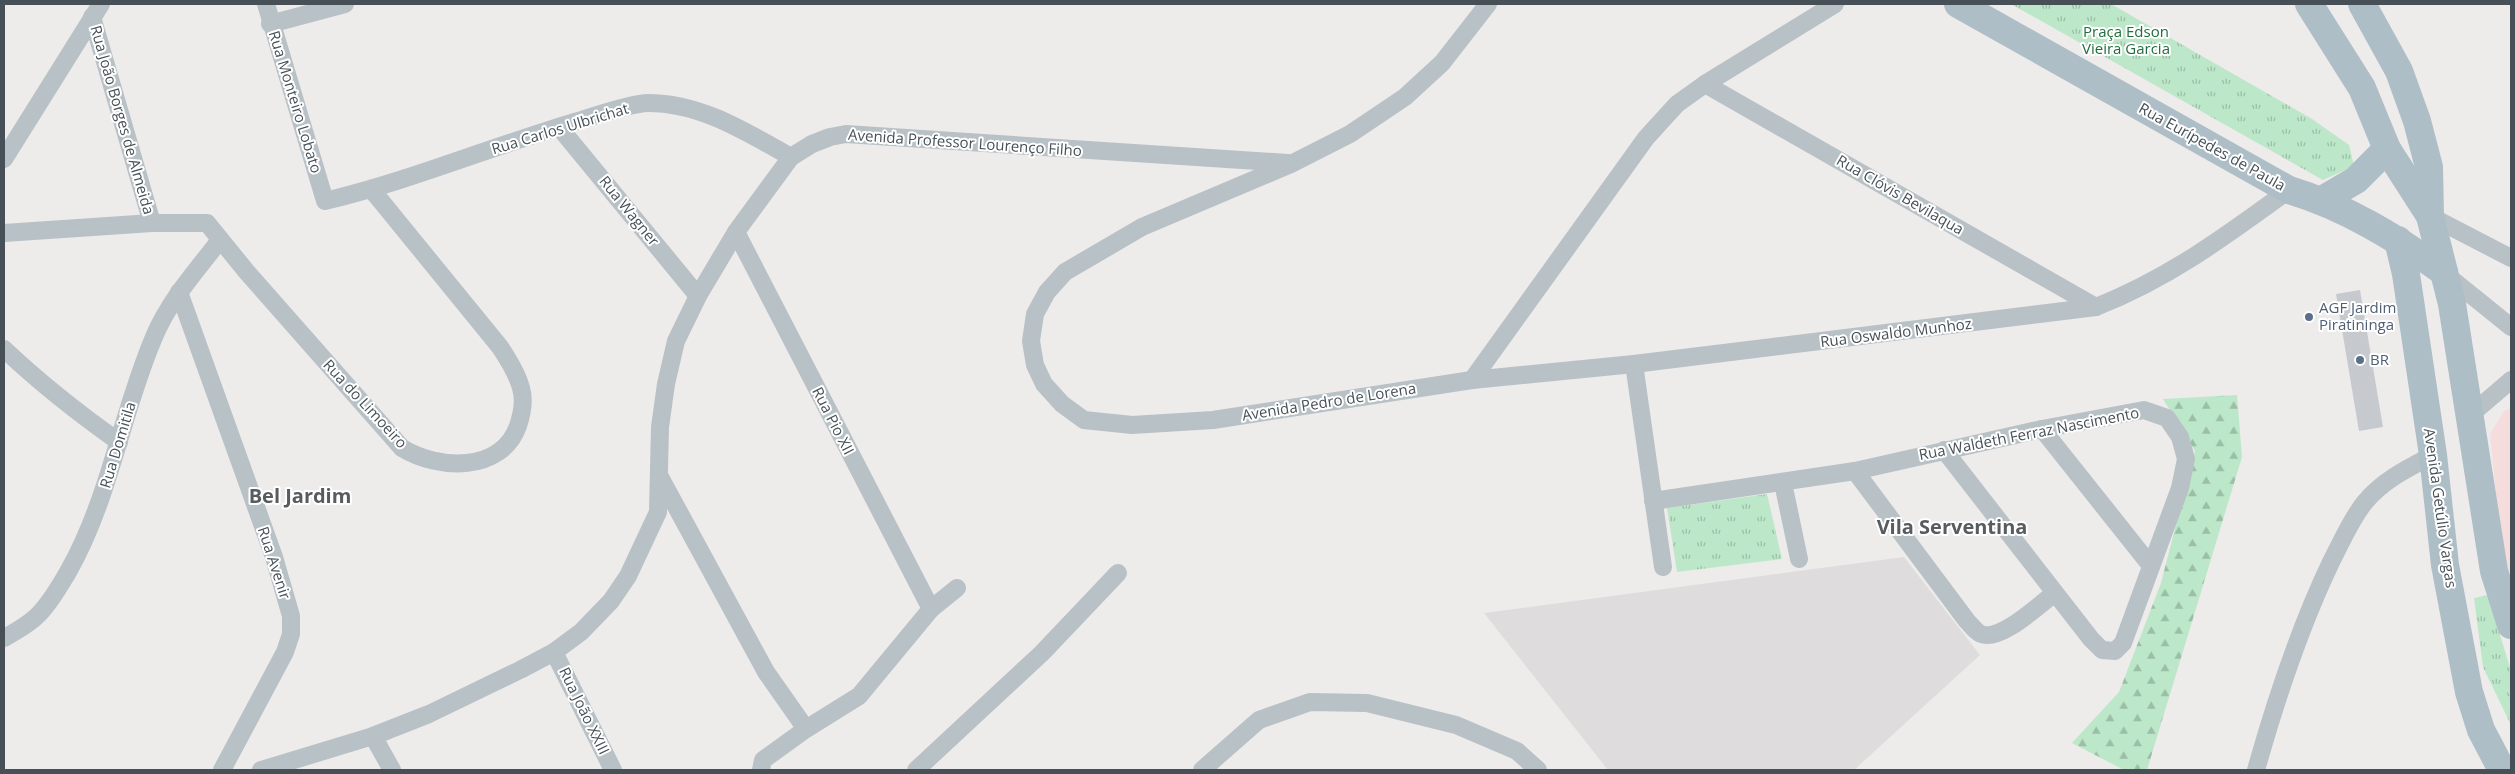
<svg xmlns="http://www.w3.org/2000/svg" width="2515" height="774" font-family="'Open Sans',sans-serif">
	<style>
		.education { fill: #dfdcdd }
		.medical { fill: #f6dddd }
		.grass { fill: url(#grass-tufts) }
		.forest { fill: url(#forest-firs) }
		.building { fill: #c6c9ce }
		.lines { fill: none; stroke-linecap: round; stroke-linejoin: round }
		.minor { stroke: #b8c1c6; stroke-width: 18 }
		.primary { stroke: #aebec7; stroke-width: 28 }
		.service-dot { fill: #5c6f8a; stroke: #fff; stroke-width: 2 }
		.labels { text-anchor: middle; stroke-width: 4; stroke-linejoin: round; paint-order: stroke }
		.park-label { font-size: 15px; fill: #216d3e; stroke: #fff }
		.street-label { font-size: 15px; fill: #465056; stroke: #fff }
		.service-label { font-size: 15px; fill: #4e5e75; stroke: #fff; text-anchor: start }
		.district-label { font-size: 20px; font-weight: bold; fill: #595c5f; stroke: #fff }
	</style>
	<defs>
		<pattern id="grass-tufts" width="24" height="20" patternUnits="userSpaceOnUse" patternTransform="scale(1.25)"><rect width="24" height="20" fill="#bde7c9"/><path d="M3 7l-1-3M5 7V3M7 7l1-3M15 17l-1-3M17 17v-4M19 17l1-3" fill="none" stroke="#9bbea6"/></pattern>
		<pattern id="forest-firs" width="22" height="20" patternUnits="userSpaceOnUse" patternTransform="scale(1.25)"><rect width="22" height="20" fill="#bde7c9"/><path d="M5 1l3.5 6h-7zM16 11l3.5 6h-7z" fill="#9bbea6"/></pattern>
	</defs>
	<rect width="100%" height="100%" fill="#eeebeb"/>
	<path class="education" d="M1904,557L1980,655L1854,770H1608L1484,613Z"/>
	<path class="medical" d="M2511,408V578L2502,553L2490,434L2504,411Z"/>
	<g class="grass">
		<path d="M2011,4H2111L2312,119L2349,145L2354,166L2323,180Z"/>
		<path d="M1767,494L1782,559L1677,572L1667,508Z"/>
		<path d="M2488,595L2511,671V725L2483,667L2474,598Z"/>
	</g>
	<path class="forest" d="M2237,395L2242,457L2147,770H2124L2072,743L2119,692L2161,583L2195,451L2163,399Z"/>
	<path class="building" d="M2360,290L2383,427L2359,431L2336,294Z"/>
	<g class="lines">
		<g class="minor">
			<path d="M266,4L325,201C409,181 488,148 571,123C589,118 630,103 648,103C701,103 746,132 791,157"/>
			<path d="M1488,4L1442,63L1405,97L1350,134L1291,164L1142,227L1065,272L1047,292L1035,314L1031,341L1035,365L1044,384L1062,404L1084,420L1132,425L1213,420L1472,380L1634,364L2096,307C2169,278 2226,236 2289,190"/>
			<path d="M92,17L152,223"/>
			<path d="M270,24L345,4"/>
			<path d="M1705,84L2096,307"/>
			<path d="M559,127L698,296"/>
			<path d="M4,159L101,4"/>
			<path d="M2430,216L2511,258"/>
			<path d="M736,232L931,609"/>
			<path d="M4,233L152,223H207L246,271L402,448C438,470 501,473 518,426C522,414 525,401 521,388C517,373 508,359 500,347L372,190"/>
			<path d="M2444,273L2511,327"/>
			<path d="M179,292L274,557L291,616V634L285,652L222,770"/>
			<path d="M4,349C40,383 78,413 119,442"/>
			<path d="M1634,364L1663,567"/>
			<path d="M1472,380L1646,138L1677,104L1705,84L1835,4"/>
			<path d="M2469,416L2511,380"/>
			<path d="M2042,429L2151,566"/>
			<path d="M1855,471L1967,621C1971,625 1976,632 1981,634C2001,642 2038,605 2054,594"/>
			<path d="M660,477L766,672L806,729"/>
			<path d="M1783,483L1799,559"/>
			<path d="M1653,501L1855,471L2042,429L2144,410L2167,418L2180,437L2186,459L2180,488L2123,643L2115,651L2102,650L2091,639L1944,450"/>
			<path d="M4,638C15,632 29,624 38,615C51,602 59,587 68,572C110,498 121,414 154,337C169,301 196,271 220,240"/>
			<path d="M554,652L613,770"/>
			<path d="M373,736L392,770"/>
			<path d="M261,770L373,736L429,714L520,670L554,652L581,632L611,601L628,576L658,512L660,427L666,384L676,341L698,296L736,232L791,157L812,144L830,137L846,134L1288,163"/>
			<path d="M761,770L763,760L806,729L859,696L931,609L957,588"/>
			<path d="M916,770L1042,653L1118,573"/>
			<path d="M1202,770L1259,720L1310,702L1367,703L1456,725L1517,751L1538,770"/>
			<path d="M2256,770C2276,699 2299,629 2331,562C2341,543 2351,519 2365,502C2383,480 2408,468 2433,455"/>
		</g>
		<g class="primary">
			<path d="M1958,4L2289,190C2346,207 2396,238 2444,272"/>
			<path d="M2309,4L2362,88L2387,149L2430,216"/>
			<path d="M2362,4L2399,71L2417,121L2429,167L2430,216L2452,304L2494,571L2511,625"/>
			<path d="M2322,200L2356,180L2387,149"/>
			<path d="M2398,240L2406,274L2433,455L2445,565L2469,692L2481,730L2502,770"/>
		</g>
	</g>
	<g class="service-dot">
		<circle cx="2309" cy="317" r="5"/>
		<circle cx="2360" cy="360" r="5"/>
	</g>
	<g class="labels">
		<g class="park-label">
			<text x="2126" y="37">Praça Edson<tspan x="2126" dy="17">Vieira Garcia</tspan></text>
		</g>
		<g class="street-label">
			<text transform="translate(295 102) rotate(73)" y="5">Rua Monteiro Lobato</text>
			<text transform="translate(122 120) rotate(74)" y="5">Rua João Borges de Almeida</text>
			<text transform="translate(560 129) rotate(-17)" y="5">Rua Carlos Ulbrichat</text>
			<text transform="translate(965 143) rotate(4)" y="5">Avenida Professor Lourenço Filho</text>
			<text transform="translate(2212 147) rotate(29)" y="5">Rua Eurípedes de Paula</text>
			<text transform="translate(1900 195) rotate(30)" y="5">Rua Clóvis Bevilaqua</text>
			<text transform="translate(629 211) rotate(51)" y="5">Rua Wagner</text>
			<text transform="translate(1896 333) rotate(-7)" y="5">Rua Oswaldo Munhoz</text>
			<text transform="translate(1329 402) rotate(-9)" y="5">Avenida Pedro de Lorena</text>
			<text transform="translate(365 404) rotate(47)" y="5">Rua do Limoeiro</text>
			<text transform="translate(833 421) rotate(63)" y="5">Rua Pio XII</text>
			<text transform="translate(2029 434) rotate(-11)" y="5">Rua Waldeth Ferraz Nascimento</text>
			<text transform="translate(118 445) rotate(-73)" y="5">Rua Domitila</text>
			<text transform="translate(2440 508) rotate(82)" y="5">Avenida Getúlio Vargas</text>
			<text transform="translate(274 563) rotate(72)" y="5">Rua Avenir</text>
			<text transform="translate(584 711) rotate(64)" y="5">Rua João XXIII</text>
		</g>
		<g class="service-label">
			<text x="2319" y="313">AGF Jardim<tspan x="2319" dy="17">Piratininga</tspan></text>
			<text x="2370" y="365">BR</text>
		</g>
		<g class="district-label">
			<text x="300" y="503">Bel Jardim</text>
			<text x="1952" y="534">Vila Serventina</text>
		</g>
	</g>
	<rect width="2515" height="774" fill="none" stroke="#465056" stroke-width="10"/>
</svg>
